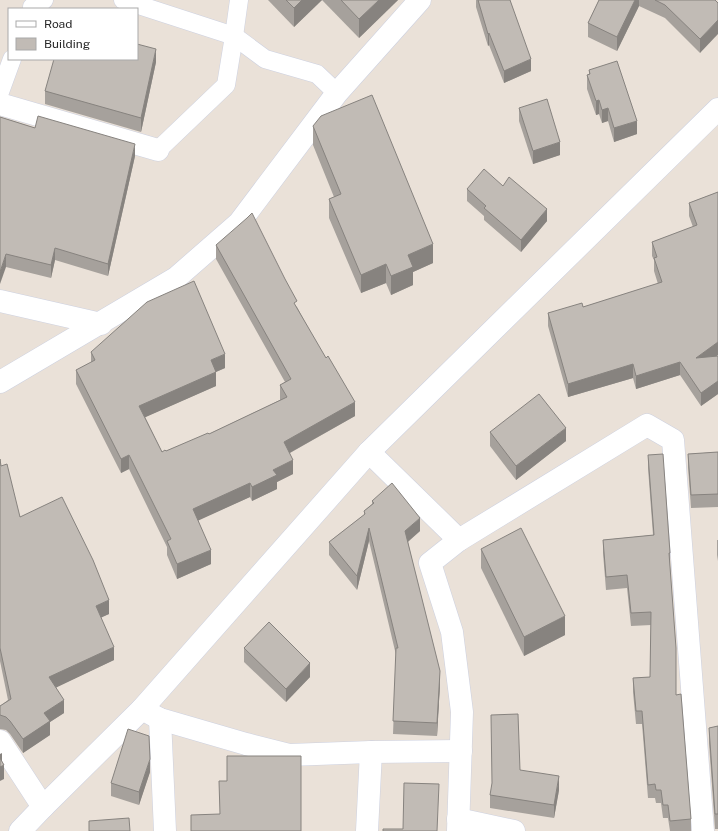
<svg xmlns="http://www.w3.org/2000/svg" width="718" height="831" font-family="'Public Sans',sans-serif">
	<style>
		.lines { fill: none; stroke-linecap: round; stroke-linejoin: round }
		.service-casing { stroke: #cdd1e0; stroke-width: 19 }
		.minor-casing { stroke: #cdd1e0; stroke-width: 23 }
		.tertiary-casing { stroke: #cdd1e0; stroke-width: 23 }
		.service { stroke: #fff; stroke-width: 18 }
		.minor { stroke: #fff; stroke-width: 22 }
		.tertiary { stroke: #fff; stroke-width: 22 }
		.wall { fill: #a6a19c }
		.shaded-wall { fill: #87837f }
		.building { fill: #c1bbb5; stroke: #87837f }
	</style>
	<rect width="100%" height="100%" fill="#eae1d8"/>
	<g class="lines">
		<g class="service-casing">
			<g id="service">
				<path d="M123,0L234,36L265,59L317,74L337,93"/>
				<path d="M32,9V7L44,0"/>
				<path d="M0,92L12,59"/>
				<path d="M158,150L226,85L234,36L239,0"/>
			</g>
		</g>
		<g class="minor-casing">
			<g id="minor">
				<path d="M0,104L158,150"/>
				<path d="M0,301L101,324"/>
				<path d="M0,382L176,278L239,223L337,93L420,0"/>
				<path d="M369,452L459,540L430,563L452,632L462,712L458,831"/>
				<path d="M459,540L647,425L673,440L703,831"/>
				<path d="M142,709L160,719L246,744L289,755L371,752L461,751"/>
				<path d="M160,719L165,831"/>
				<path d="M0,741L43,807"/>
				<path d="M458,819L514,831"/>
				<path d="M367,831L371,752"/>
			</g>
		</g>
		<g class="tertiary-casing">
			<path id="tertiary" d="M20,831L43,807L142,709L369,452L718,109"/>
		</g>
		<use href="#service" class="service"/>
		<use href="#minor" class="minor"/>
		<use href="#tertiary" class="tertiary"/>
	</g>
	<g class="wall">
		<path d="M268,0H322L294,27Z"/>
		<path d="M322,0H398L359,38Z"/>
		<path d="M476,0H510L531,71L504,83L489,45L488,46L476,7Z"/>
		<path d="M599,0H715L700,53L665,18L639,6L617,51L588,37V23Z"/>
		<path d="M156,62L141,132L45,104V91Z"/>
		<path d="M589,70L637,134L614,142L608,121L602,123L599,114L596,115L587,89V75H589Z"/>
		<path d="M519,108L560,155L533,164L519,121Z"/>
		<path d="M0,117L35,128L135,156L108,276L55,260L51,278L6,267Z"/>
		<path d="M313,126L433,263L413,272V285L391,295L386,283L361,293L329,218V199L334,197L313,145Z"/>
		<path d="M503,186L547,221L521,252L484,220V216L467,201V189Z"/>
		<path d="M718,192L717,356H718V394L701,406L680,375L636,389L633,378L568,397L548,326V313L583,307L658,284L654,271V260L652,256V242L693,227L689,216V203Z"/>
		<path d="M216,245L297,307L355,416L290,453L293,474L277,482V489L252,501L250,497L198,520L211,564L177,579L167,555V547L129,469L121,473L76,384V370L91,363V352L225,368L216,372V386L145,417L162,452L166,451L209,434L280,400V385L285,382L216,259Z"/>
		<path d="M490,432L566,441L516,480L490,446Z"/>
		<path d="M718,452V507L691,508L688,467V454Z"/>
		<path d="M648,455L670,553V566L676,695L691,819V831H670L668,818H663L661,803H656L655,798H648L642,724H636L633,692V678L650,677L651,625L631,626L627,588L606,590L603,553V540L653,535L648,468Z"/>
		<path d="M0,459L1,466L20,517L109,614L101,617L114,660L56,687L64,713L50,722V735L23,753L10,734L6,730L0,729V706L8,700L0,661Z"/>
		<path d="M372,501L420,531L408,542L440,684L437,736L393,734L396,655L369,541L357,590L329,555V542L364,515V511L372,504Z"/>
		<path d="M717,540H718V561L717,555Z"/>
		<path d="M481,549L565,635L524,656L481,568Z"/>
		<path d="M244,648L310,677L286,702L244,662Z"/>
		<path d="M718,726V829H715L709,743V728Z"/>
		<path d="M520,770L559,790L554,818L490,808V795Z"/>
		<path d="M150,772L139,805L111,796V783Z"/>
	</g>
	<g class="shaded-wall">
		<path d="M302,0H322L294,27V8Z"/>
		<path d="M379,0H398L359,38V19Z"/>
		<path d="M635,0H639V6L617,51V37Z"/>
		<path d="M718,20V34L700,53V39Z"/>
		<path d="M489,33V45L488,46V34Z"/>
		<path d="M156,49V62L141,132V118Z"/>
		<path d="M531,59V71L504,83V71Z"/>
		<path d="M599,100V114L596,115V101Z"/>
		<path d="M608,108V121L602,123V110Z"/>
		<path d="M637,121V134L614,142V128Z"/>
		<path d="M560,142V155L533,164V151Z"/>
		<path d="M135,144V156L108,276V264Z"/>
		<path d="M547,209V221L521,252V240Z"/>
		<path d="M433,244V263L413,272V285L391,295V276L408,255Z"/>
		<path d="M55,248V260L51,278V265Z"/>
		<path d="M6,254V267L0,284V272Z"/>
		<path d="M386,264V283L361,293V275Z"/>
		<path d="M718,342V355L696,371V358Z"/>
		<path d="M225,354V368L211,374V360Z"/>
		<path d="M680,362V375L636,389V376Z"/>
		<path d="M633,364V378L568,397V384Z"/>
		<path d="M216,372V386L139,420V406Z"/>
		<path d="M718,381V394L701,406V393Z"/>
		<path d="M355,402V416L284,456V442Z"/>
		<path d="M566,428V441L516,480V466Z"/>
		<path d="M129,455V469L121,473V459Z"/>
		<path d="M293,460V474L277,482V489L252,501V487L273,470Z"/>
		<path d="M250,483V497L193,523V509Z"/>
		<path d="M420,518V531L405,544V531Z"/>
		<path d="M369,528V541L357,590V576Z"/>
		<path d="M211,550V564L177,579V564Z"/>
		<path d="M109,600V614L96,620V606Z"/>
		<path d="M565,616V635L524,656V637Z"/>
		<path d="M114,647V660L49,691V677Z"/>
		<path d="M310,663V677L286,702V689Z"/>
		<path d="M440,671V684L437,736V723Z"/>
		<path d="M64,700V713L50,722V735L23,753V739L44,713Z"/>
		<path d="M2,753V766L4,765V779L0,781V754Z"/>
		<path d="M150,759V772L139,805V792Z"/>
		<path d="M559,776V790L554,818V805Z"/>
	</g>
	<g class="building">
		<path d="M286,0H302L294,8Z"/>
		<path d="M341,0H379L359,19Z"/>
		<path d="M478,0H510L531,59L504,71L489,33L488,34Z"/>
		<path d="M599,0H635L617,37L588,23Z"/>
		<path d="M655,0H715L718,3V20L700,39L665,5Z"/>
		<path d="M137,44L156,49L141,118L45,91L54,59H137Z"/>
		<path d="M617,61L637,121L614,128L608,108L602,110L599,100L596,101L587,75L590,74L589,70Z"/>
		<path d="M372,95L433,244L408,255L413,267L391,276L386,264L361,275L329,199L341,194L313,126L321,116Z"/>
		<path d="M547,99L560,142L533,151L519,108Z"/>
		<path d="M38,116L135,144L108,264L55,248L51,265L6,254L0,272V117L35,128Z"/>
		<path d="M484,169L503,186L509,177L547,209L521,240L484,208L486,206L467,189Z"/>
		<path d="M718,192V342L696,358L718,356V381L701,393L680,362L636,376L633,364L568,384L548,313L582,303L583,307L662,282L654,258L657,257L652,242L697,225L689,203Z"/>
		<path d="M252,213L285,279L297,301L294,303L326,358L328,356L355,402L284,442L293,460L273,470L277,475L252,487L250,483L193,509L211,550L177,564L167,541L171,539L129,455L121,459L76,370L95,360L91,352L147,302L194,281L225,354L211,360L216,372L139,406L162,452L165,450L166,451L208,433L209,434L287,397L280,385L291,379L216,245L247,218Z"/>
		<path d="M539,394L566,428L516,466L490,432Z"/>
		<path d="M718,452V494L691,495L688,454Z"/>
		<path d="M663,454L670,553H669L676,648V695L681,694L691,819L670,821L668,805H663L661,790H656L655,784L648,785L642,711H636L633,678L650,677L651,612L631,613L627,575L606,577L603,540L654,535L648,455Z"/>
		<path d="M0,459L1,466L7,464L20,517L62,497L93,560L109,600L96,606L114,647L49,677L64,700L44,713L50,721L23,739L10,721L6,717L0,715V706L11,699L0,648Z"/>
		<path d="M392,483L420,518L405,531L440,671L437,723L393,721L396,648H398L369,528L357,576L329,542L365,514L364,511L374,503L372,501Z"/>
		<path d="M521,528L565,616L524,637L481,549Z"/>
		<path d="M269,622L310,663L286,689L244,648Z"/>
		<path d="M518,714L520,770L559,776L554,805L490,795L492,783L491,715Z"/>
		<path d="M718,726V814H715L709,728Z"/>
		<path d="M128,729L149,736L150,759L139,792L111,783Z"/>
		<path d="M227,756H301V831H191V815L220,814L219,781H227Z"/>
		<path d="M0,758L4,765L0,767Z"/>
		<path d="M404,783L439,784L437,831H383V829H403Z"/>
		<path d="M129,818L130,831H89V821Z"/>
	</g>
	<rect x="8" y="8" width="130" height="52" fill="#ffffff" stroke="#a9a9a9"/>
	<rect x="16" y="21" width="20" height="6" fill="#ffffff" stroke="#a9a9a9"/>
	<text x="44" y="28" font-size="12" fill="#272727">Road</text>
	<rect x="16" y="38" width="20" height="12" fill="#c1bbb5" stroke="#a9a9a9"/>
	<text x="44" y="48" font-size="12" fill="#272727">Building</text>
</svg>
